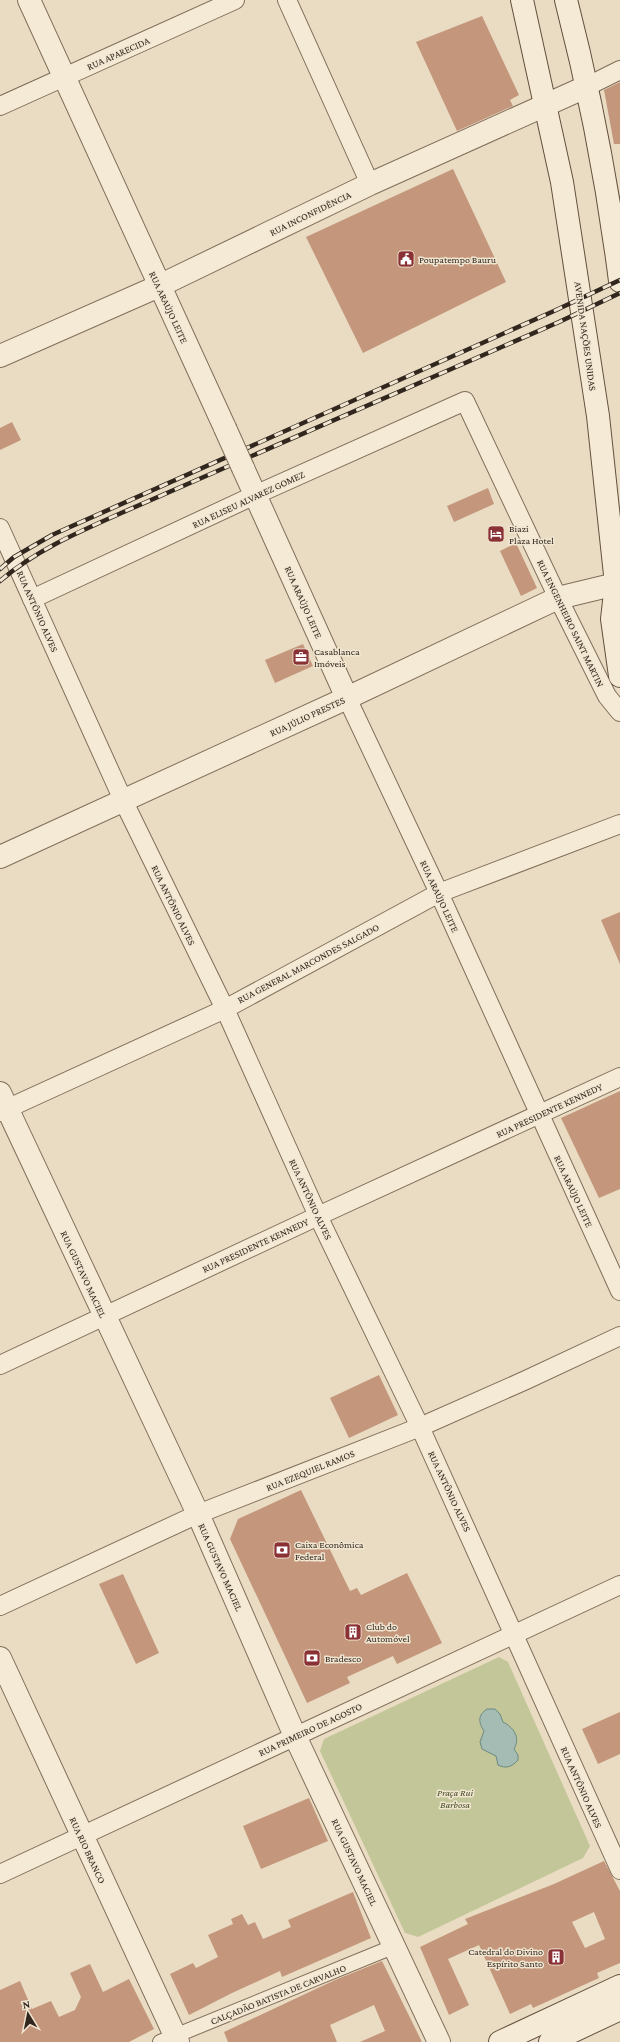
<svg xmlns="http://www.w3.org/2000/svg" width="620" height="2042" font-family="'Crimson Pro',serif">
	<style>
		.green { fill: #c3c698 }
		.water { fill: #a4bcb4; stroke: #6c8981 }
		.building { fill: #c4967c; fill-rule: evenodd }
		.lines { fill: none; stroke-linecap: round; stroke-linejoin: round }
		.pedestrian-casing { stroke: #816e5b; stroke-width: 16 }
		.minor-casing { stroke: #816e5b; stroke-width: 20 }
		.tertiary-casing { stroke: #816e5b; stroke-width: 24 }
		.secondary-casing { stroke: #634f3e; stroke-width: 24 }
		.pedestrian { stroke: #f5ead5; stroke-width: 14 }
		.minor { stroke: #f5ead5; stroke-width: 18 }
		.tertiary { stroke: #f5ead5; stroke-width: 22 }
		.secondary { stroke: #f5ead5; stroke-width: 22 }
		.rail-casing { stroke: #32271e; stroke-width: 4.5 }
		.rail { stroke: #f1e6d1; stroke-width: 3; stroke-dasharray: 9; stroke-linecap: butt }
		.tertiary-bridge-casing { stroke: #816e5b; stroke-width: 24; stroke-linecap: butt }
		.tertiary-bridge { stroke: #f5ead5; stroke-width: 22 }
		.labels { text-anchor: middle; stroke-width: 3; stroke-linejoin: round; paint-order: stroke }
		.street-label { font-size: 10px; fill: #32271e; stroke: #f1e6d1 }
		.poi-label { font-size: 10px; fill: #32271e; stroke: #f1e6d1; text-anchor: start }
		.park-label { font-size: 10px; font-style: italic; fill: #454d26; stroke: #f1e6d1 }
	</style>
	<rect width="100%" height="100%" fill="#e9dcc2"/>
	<path class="green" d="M499,1657L508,1662L590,1846L583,1858L418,1937L405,1933L320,1751L324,1739Z"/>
	<path class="water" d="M487,1709H495L500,1714L503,1722C513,1727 521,1737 514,1749L518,1755V1760C512,1767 506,1769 498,1765L496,1756L482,1749L480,1742L484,1731C478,1722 478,1715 487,1709Z"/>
	<g class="building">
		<path d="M482,16L519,95L510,100L513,106L457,131L416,42Z"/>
		<path d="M620,82V144H614L604,90Z"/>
		<path d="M453,169L506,282L363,353L306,237Z"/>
		<path d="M12,422L21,440L0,450V428Z"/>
		<path d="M488,488L494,504L454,522L447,506Z"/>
		<path d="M516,543L537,588L521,596L500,551Z"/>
		<path d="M303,644L313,666L275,683L265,660Z"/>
		<path d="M620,912V964L601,920Z"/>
		<path d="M620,1091V1189L599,1198L561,1118Z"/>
		<path d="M379,1375L398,1415L349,1438L330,1398Z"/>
		<path d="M301,1490L350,1591L357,1588L361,1595L407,1573L442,1643L397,1664L393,1656L347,1677L350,1683L307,1703L230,1539L238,1519Z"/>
		<path d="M123,1574L159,1653L136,1664L99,1584Z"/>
		<path d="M620,1712V1754L598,1764L582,1729Z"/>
		<path d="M309,1798L328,1841L261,1869L243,1826Z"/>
		<path d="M604,1861L620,1891V1963L597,1973L599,1978L533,2008L531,2004L510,2014L479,1945L448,1959L469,2005L449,2015L420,1947L468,1924L465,1919L554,1884ZM594,1912L605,1939L585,1948L572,1922Z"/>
		<path d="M353,1892L371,1938L282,1977L280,1971L232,1993L189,2015L170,1974L193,1963L196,1968L218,1957L208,1935L233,1924L231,1919L242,1914L248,1925L255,1922L263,1939L291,1927L288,1920Z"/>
		<path d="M382,1961L422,2042H360L385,2031L374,2005L330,2025L337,2042H228L224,2032L335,1980Z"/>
		<path d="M90,1964L103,1992L129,1979L154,2029L129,2042H0V1990L20,1981L32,2009L51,2001L59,2017L75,2010L81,1997L70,1973Z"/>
	</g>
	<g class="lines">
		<g class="pedestrian-casing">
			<path id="pedestrian" d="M160,2042L395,1946"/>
		</g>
		<g class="minor-casing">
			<g id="minor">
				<path d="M287,0L370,184"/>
				<path d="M588,86L620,70"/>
				<path d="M0,106L235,0"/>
				<path d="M0,528L123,800L225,1009L318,1216L420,1427L620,1870"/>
				<path d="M32,599L255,495L465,401L558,598L607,696L620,712"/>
				<path d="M347,698L439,893L620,1291"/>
				<path d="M0,1112L225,1009L439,893L620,824"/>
				<path d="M0,1365L318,1216L620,1077"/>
				<path d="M0,1606L198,1514L420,1427L526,1380L620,1336"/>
				<path d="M0,1874L620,1585"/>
			</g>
		</g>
		<g class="tertiary-casing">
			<g id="tertiary">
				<path d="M29,0L225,428"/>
				<path d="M0,356L159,286L370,184L588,86"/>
				<path d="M243,468L347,698"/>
				<path d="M0,857L347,698L558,598L616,584"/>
				<path d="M0,1093L198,1514L295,1736L439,2042"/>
				<path d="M0,1658L178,2042"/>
			</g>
		</g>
		<g class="secondary-casing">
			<g id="secondary">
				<path d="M522,0L562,182L598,416L616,584L612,619L620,676"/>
				<path d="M566,0C590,93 608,186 620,281"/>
				<path d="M500,2042L620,1986"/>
				<path d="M550,2042L620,2009"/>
			</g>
		</g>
		<use href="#pedestrian" class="pedestrian"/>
		<use href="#minor" class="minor"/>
		<use href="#tertiary" class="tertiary"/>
		<use href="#secondary" class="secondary"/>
		<g class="rail-casing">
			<g id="rail">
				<path d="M0,569L14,557L52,535L554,311L620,280"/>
				<path d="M0,581C37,549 83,530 128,510L559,322L620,293"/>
			</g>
		</g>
		<use href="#rail" class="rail"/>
		<g class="tertiary-bridge-casing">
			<path id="tertiary-bridge" d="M225,428L243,468"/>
		</g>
		<use href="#tertiary-bridge" class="tertiary-bridge"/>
	</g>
	<defs>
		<g id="civic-square" transform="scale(0.9)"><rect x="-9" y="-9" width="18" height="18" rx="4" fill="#8a3136" stroke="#f1e6d1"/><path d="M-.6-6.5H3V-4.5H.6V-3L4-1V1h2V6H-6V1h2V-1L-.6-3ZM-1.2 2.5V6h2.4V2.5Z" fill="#fff"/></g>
		<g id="hotel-square" transform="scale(0.9)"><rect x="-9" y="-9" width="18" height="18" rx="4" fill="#8a3136" stroke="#f1e6d1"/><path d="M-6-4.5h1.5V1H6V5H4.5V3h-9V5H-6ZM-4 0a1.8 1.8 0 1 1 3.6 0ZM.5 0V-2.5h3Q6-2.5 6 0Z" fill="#fff"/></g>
		<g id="office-square" transform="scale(0.9)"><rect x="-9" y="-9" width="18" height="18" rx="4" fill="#8a3136" stroke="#f1e6d1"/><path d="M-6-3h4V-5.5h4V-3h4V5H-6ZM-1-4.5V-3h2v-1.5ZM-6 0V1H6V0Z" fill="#fff"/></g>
		<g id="bank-square" transform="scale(0.9)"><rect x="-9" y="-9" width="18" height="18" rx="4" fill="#8a3136" stroke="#f1e6d1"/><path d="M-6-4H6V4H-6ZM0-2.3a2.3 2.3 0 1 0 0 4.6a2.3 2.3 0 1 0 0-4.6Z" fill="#fff"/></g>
		<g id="building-square" transform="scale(0.9)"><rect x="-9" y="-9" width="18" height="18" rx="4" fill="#8a3136" stroke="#f1e6d1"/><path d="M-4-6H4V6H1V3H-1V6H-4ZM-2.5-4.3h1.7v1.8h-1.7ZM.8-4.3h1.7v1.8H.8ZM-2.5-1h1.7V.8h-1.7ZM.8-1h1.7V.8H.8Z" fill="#fff"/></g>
	</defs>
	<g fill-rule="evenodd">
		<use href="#civic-square" x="406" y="259"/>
		<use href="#hotel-square" x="496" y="534"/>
		<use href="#office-square" x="301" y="657"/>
		<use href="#bank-square" x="282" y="1550"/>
		<use href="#building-square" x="353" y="1632"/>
		<use href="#bank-square" x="312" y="1658"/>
		<use href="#building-square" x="556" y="1957"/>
	</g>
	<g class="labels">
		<g class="street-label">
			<text transform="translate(118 53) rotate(-24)" y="4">RUA APARECIDA</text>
			<text transform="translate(310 213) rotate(-26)" y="4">RUA INCONFIDÊNCIA</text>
			<text transform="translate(169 307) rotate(65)" y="4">RUA ARAÚJO LEITE</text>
			<text transform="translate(586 336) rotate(82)" y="4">AVENIDA NAÇÕES UNIDAS</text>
			<text transform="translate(248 499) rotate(-25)" y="4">RUA ELISEU ALVAREZ GOMEZ</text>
			<text transform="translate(304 602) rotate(66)" y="4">RUA ARAÚJO LEITE</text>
			<text transform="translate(38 611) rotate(66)" y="4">RUA ANTÔNIO ALVES</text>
			<text transform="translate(571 623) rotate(64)" y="4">RUA ENGENHEIRO SAINT MARTIN</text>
			<text transform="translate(307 716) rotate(-25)" y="4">RUA JÚLIO PRESTES</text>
			<text transform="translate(440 896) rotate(65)" y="4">RUA ARAÚJO LEITE</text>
			<text transform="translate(174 905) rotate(64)" y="4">RUA ANTÔNIO ALVES</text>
			<text transform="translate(308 963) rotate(-28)" y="4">RUA GENERAL MARCONDES SALGADO</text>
			<text transform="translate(549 1110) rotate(-25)" y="4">RUA PRESIDENTE KENNEDY</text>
			<text transform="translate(574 1191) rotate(65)" y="4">RUA ARAÚJO LEITE</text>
			<text transform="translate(311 1199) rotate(65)" y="4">RUA ANTÔNIO ALVES</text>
			<text transform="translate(255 1245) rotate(-25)" y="4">RUA PRESIDENTE KENNEDY</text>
			<text transform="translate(84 1274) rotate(65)" y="4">RUA GUSTAVO MACIEL</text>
			<text transform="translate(310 1470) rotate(-22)" y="4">RUA EZEQUIEL RAMOS</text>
			<text transform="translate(450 1491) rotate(65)" y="4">RUA ANTÔNIO ALVES</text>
			<text transform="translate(221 1567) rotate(66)" y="4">RUA GUSTAVO MACIEL</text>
			<text transform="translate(310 1729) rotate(-25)" y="4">RUA PRIMEIRO DE AGOSTO</text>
			<text transform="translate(582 1787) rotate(66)" y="4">RUA ANTÔNIO ALVES</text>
			<text transform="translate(88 1850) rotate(65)" y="4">RUA RIO BRANCO</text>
			<text transform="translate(355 1862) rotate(65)" y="4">RUA GUSTAVO MACIEL</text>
			<text transform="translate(278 1994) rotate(-22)" y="4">CALÇADÃO BATISTA DE CARVALHO</text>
		</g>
		<g class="poi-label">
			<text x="419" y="263">Poupatempo Bauru</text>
			<text x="509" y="532">Biazi<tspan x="509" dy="12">Plaza Hotel</tspan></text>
			<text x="314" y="655">Casablanca<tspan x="314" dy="12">Imóveis</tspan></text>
			<text x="295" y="1548">Caixa Econômica<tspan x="295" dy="12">Federal</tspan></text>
			<text x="366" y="1630">Club do<tspan x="366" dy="12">Automóvel</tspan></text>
			<text x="325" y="1662">Bradesco</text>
			<text x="543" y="1955" text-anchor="end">Catedral do Divino<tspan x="543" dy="12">Espírito Santo</tspan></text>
		</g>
		<g class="park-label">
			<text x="455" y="1796">Praça Rui<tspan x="455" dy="12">Barbosa</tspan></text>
		</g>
	</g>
	<g transform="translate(28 2014) rotate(350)" stroke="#f1e6d1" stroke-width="3" paint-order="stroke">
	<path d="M0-3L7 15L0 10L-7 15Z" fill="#32271e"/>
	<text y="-6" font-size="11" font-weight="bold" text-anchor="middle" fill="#32271e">N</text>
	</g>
</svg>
